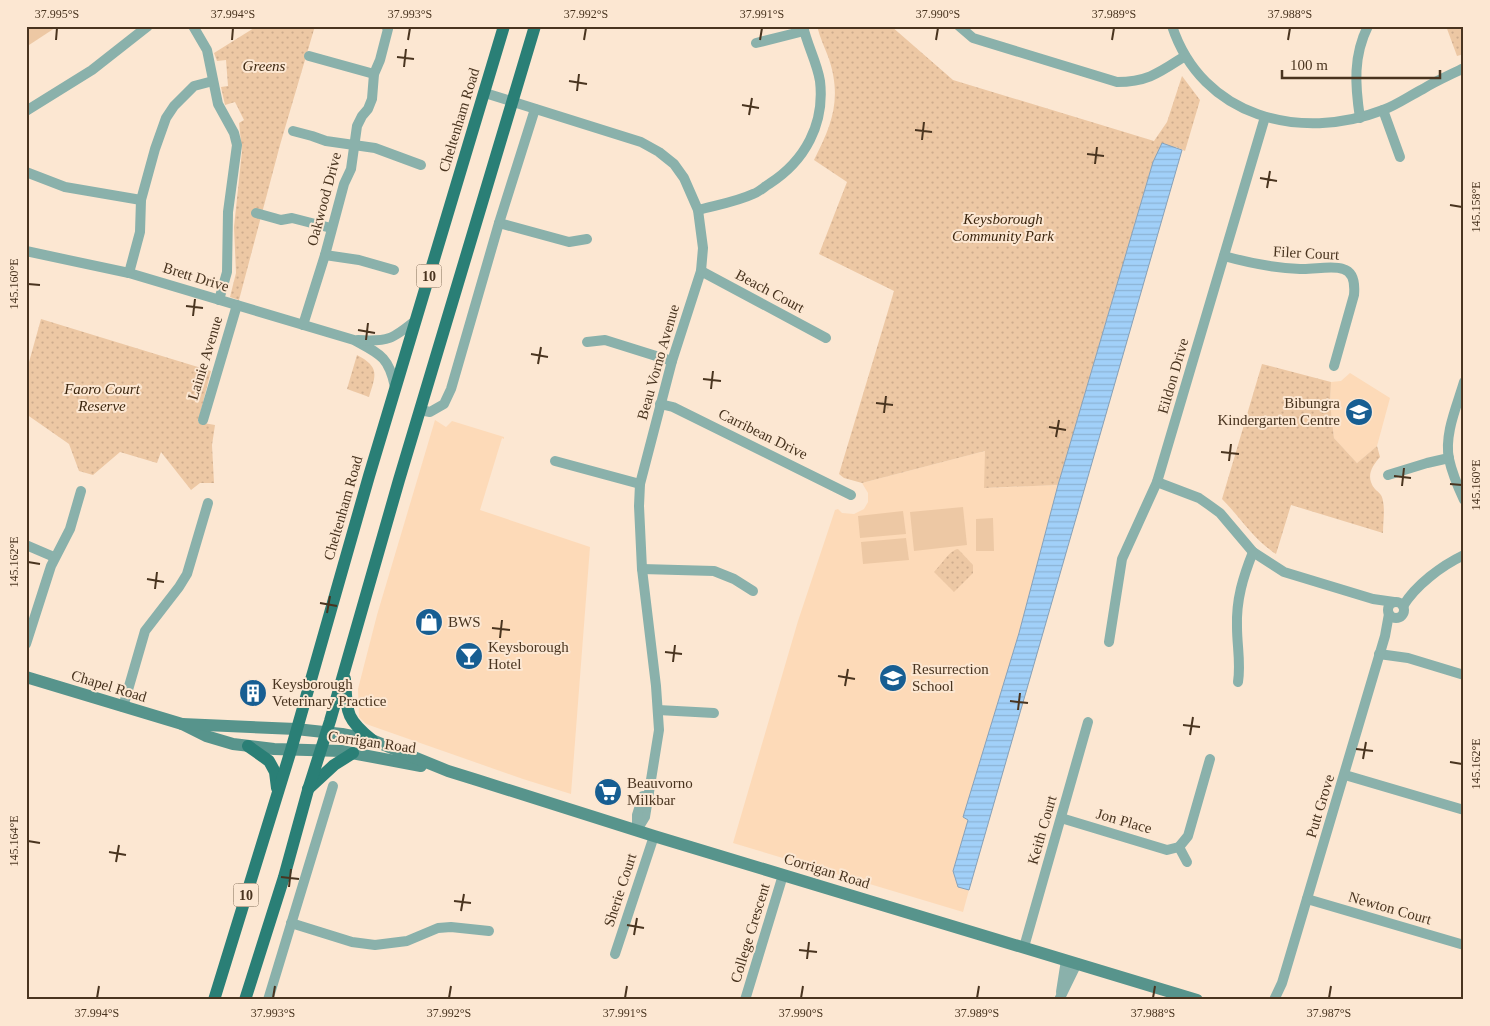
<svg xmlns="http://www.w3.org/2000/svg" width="1490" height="1026" font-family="'Times New Roman',serif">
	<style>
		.built { fill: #fddab8 }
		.grass { fill: #edc8a4 }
		.park { fill: url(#park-dots) }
		.water { fill: url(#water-rules); stroke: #87a1b8 }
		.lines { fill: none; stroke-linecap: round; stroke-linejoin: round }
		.minor { stroke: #8ab1ab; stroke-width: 10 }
		.secondary { stroke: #57948c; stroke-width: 12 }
		.primary { stroke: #2a7f76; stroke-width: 12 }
		.ticks { fill: none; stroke: #49341f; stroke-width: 2 }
		.labels { text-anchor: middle; stroke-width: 4; stroke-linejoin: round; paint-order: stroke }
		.shield { fill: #fce7d2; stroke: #7f6a55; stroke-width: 1 }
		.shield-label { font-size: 14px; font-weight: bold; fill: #49341f }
		.park-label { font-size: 15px; font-style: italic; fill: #3c260e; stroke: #fce7d2 }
		.street-label { font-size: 15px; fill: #49341f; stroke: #fce7d2 }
		.poi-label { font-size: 15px; fill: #49341f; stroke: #fce7d2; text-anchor: start }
		.neatline { fill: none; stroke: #49341f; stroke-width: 2 }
		.ticks-label { font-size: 12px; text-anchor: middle; fill: #49341f }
	</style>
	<defs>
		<pattern id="park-dots" width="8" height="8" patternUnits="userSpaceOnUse" patternTransform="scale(1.25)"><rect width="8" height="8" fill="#edc8a4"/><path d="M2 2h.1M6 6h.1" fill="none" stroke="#cdac8d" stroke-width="1.8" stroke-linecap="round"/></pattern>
		<pattern id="water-rules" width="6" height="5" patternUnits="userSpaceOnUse" patternTransform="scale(1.25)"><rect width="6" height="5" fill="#a1d0f9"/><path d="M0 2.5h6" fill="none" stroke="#8cb3d5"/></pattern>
	</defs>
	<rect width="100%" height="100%" fill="#fce7d2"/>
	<g class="built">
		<path d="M1350,373L1390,398L1377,446L1357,463L1334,438L1330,403L1331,382L1341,381Z"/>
		<path d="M435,420L446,427L452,421L504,437V439L502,438L480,510L590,547L571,794L523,779L366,724L359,717L358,689L377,615Z"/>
		<path d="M985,451V488L1058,485L1019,633L963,817L968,819L953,871L958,887L969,890L963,912L733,843L798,621L835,510L838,509L842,513L854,514L864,509L868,502V493L862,483Z"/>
	</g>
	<g class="grass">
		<path d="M26,26H58L26,47Z"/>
		<path d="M963,507L967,545L914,551L910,512Z"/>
		<path d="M903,511L906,534L860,538L858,516Z"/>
		<path d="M993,518L994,551H976V519Z"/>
		<path d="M906,538L909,560L863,564L861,542Z"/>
	</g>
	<g class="park">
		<path d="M257,26H315L280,145L239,300L230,297L236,273L234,227L242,151L239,123L244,120L235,102L225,105L221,87L228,86L226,60L217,61L214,53Z"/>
		<path d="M817,26H891L953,80L1154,141L1167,122L1182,76L1200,100L1185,151L1176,147L1153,162L1058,485L984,488L985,451L862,483L844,478L839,474L894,291L819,254L847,182L814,160C832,125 842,99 829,59C825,48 820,38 817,26Z"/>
		<path d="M1446,26H1464V54L1457,56Z"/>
		<path d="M41,319L211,371L198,422L215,425L212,445L214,483H200L191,490L161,452L157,463L120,452L93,475L79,471L69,444L26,414V373Z"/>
		<path d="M357,355C380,367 376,375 369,397L347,389Z"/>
		<path d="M1262,364L1331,382L1330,403L1334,438L1357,463L1377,446L1380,457C1372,466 1365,477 1375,489C1379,493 1382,494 1383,501C1385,511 1383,522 1383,533L1291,505L1276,554C1253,539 1241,518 1222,499Z"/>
		<path d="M958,549L973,565V573L954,592L934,572C941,565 950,550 958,549Z"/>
	</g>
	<path class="water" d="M1162,143L1182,150L969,890L958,887L953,871L968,820L963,817L1019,633L1058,485L1153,162Z"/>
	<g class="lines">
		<g class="minor">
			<path d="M193,26L207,50L218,104L234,133L237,145L228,212L227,272L219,300"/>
			<path d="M959,26L973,38L1117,82C1148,82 1160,72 1185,56"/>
			<path d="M1172,26C1202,117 1300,142 1383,110C1397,105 1409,96 1423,89C1436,81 1450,75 1464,68"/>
			<path d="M756,43L804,31"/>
			<path d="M309,56L374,74"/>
			<path d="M485,93L641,142L659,152L674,164L684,178L698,210L703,248L701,271L672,361L640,484L639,506L642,569L656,686L659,730L645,817L637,830"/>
			<path d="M1383,110L1400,157"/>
			<path d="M26,111L92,70L148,26"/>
			<path d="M1360,118C1355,85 1353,56 1368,26"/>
			<path d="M293,131L312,136L326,141L375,148L421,165"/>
			<path d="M26,172L65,187L141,200"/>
			<path d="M698,210C716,205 736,202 753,194C759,192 764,187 769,184C805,161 825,124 820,81C817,62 807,45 803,26"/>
			<path d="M256,213L281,220L292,218L331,228"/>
			<path d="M499,223L569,242L587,239"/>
			<path d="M26,251L129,273L354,340C380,354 389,357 395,387"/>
			<path d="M325,255L359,260L394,270"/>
			<path d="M1224,256C1249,263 1274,268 1300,269C1312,270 1332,265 1343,269C1354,272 1355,284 1354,295L1334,366"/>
			<path d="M701,271L826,338"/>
			<path d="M129,273L140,232L141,200L155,149L166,118L174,106L194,86L213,81"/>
			<path d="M303,325L325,255L344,184L351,169L357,126L362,116L368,109L372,99L374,74L380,60L388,29L386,26"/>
			<path d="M358,340C388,342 393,339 416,320"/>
			<path d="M587,342L605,340L672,361"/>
			<path d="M1464,382C1457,406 1444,434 1449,459C1452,473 1458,487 1464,500"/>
			<path d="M660,404L673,407L851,495"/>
			<path d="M420,410L430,412L444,404L451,389L499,223L535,109"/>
			<path d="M203,420L237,305"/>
			<path d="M555,461L640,484"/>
			<path d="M1388,475L1427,463L1449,458"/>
			<path d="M1157,482L1199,498L1209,505L1220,513L1253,552L1284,572L1373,599L1394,602"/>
			<path d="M26,545L54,557"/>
			<path d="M642,569L714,571L734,579L753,591"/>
			<circle cx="1396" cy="610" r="8"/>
			<path d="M1403,606C1416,585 1441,566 1464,555"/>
			<path d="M1109,642L1122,559L1157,482L1265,117"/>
			<path d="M26,644L51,566L70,529L81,491"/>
			<path d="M1379,654L1408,658L1464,675"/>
			<path d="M1238,682C1241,663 1237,646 1237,627C1236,600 1243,577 1253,552"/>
			<path d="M123,707L145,631L179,587L187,574L208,503"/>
			<path d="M658,710L714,713"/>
			<path d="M1345,775L1464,810"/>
			<path d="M1061,818L1167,850L1179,847L1188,836L1210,759"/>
			<path d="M637,828V815L643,796"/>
			<path d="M1179,847L1187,862"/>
			<path d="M1307,899L1464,945"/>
			<path d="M291,923L352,942L375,945L407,941L438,928L451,927L489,931"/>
			<path d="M1024,947L1088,722"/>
			<path d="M615,954L654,836"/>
			<path d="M1061,992L1066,960"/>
			<path d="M268,1000L333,786"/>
			<path d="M745,1000L783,875"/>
			<path d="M1059,1000L1077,963"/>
			<path d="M1274,1000L1282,983L1385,636L1389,614"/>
		</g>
		<g class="secondary">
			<path d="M26,677L182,724L206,736L233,744L274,749L341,751L421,766"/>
			<path d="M182,724L296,729L342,734L372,740L448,771L477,780L654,836L1197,1000"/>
		</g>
		<g class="primary">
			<path d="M345,679C347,712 345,718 372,740"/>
			<path d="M248,746L269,761L275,772L277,788"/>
			<path d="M308,789L334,765L353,753"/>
			<path d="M214,1000L291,750L369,476L504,26"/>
			<path d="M245,1000L284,877L308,790L330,721L399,480L535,26"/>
		</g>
	</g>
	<path class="ticks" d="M56,40L57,28M232,40L233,28M408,40L410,28M584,40L586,28M760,40L762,28M936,40L938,28M1112,40L1114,28M1288,40L1290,28M397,57L414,59M404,67L406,49M569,81L587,84M577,91L579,74M742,105L759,108M749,115L752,98M915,130L932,132M922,140L924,122M1087,154L1104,156M1095,164L1097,147M1260,178L1277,181M1267,188L1270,171M1450,205L1462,207M28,284L40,285M186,306L203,308M193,316L195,299M358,330L375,333M366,340L368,323M531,354L548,357M538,364L541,347M703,379L721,381M711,389L713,371M876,403L893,405M884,413L886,396M1049,427L1066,430M1056,437L1059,420M1221,452L1239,454M1229,461L1231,444M1394,476L1411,478M1450,484L1462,485M1402,486L1404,468M28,562L40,564M147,579L164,582M155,589L157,572M320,603L337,606M327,613L330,596M492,628L510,630M500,638L502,620M665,652L682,654M673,662L675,645M838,676L855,679M845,686L848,669M1010,701L1028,703M1018,710L1020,693M1183,725L1200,727M1190,735L1193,717M1356,749L1373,751M1363,759L1366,742M1450,762L1462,764M28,841L40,843M109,852L126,855M116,862L119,845M281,877L299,879M289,887L291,869M454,901L471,903M461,911L464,894M627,925L644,928M634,935L637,918M799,950L817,952M807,959L809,942M97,998L99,986M273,998L275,986M449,998L451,986M625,998L627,986M801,998L803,986M977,998L979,986M1153,998L1155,986M1329,998L1331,986"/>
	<defs>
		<g id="school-disc" transform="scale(1.4375)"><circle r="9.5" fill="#175e92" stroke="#fce7d2"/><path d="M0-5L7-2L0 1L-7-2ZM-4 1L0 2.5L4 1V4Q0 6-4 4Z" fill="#fff"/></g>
		<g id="shop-disc" transform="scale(1.4375)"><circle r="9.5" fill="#175e92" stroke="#fce7d2"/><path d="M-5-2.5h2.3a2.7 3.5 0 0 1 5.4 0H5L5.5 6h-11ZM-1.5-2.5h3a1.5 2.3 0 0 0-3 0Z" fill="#fff"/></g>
		<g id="bar-disc" transform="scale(1.4375)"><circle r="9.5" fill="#175e92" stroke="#fce7d2"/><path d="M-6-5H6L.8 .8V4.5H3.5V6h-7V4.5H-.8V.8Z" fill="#fff"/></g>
		<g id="building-disc" transform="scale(1.4375)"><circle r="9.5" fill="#175e92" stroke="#fce7d2"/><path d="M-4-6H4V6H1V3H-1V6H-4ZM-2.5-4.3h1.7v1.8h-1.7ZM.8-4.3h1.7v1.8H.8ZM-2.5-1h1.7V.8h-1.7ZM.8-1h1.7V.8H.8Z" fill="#fff"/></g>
		<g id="supermarket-disc" transform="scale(1.4375)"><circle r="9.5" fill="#175e92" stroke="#fce7d2"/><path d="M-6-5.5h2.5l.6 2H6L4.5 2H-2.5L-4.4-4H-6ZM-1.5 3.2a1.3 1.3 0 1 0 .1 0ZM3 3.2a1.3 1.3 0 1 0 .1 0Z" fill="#fff"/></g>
	</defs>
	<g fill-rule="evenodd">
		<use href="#school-disc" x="1359" y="412"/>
		<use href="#shop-disc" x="429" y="622"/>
		<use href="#bar-disc" x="469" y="656"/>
		<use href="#school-disc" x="893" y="678"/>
		<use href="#building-disc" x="253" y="693"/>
		<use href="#supermarket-disc" x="608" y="792"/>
	</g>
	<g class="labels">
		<g class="shield">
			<rect x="416.5" y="264.5" width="25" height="23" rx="4"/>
			<rect x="233.5" y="883.5" width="25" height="23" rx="4"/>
		</g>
		<g class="shield-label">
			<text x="429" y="281">10</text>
			<text x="246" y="900">10</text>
		</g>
		<g class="park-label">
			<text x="264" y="71">Greens</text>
			<text x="1003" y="224">Keysborough<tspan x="1003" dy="17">Community Park</tspan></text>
			<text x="102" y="394">Faoro Court<tspan x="102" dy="17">Reserve</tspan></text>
		</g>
		<g class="street-label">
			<text transform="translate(459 120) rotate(-73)" y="5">Cheltenham Road</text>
			<text transform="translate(324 199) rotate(-75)" y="5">Oakwood Drive</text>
			<text transform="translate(1306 253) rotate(3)" y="5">Filer Court</text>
			<text transform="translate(196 277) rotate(17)" y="5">Brett Drive</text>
			<text transform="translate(770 291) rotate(28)" y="5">Beach Court</text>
			<text transform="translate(205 358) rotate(-73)" y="5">Lainie Avenue</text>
			<text transform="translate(658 362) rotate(-74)" y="5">Beau Vorno Avenue</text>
			<text transform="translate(1173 376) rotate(-74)" y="5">Eildon Drive</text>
			<text transform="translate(763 434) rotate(26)" y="5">Carribean Drive</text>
			<text transform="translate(343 508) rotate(-74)" y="5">Cheltenham Road</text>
			<text transform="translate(109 686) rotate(17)" y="5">Chapel Road</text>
			<text transform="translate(372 742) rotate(8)" y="5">Corrigan Road</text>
			<text transform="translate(1320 806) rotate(-73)" y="5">Putt Grove</text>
			<text transform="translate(1124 821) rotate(16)" y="5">Jon Place</text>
			<text transform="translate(1042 830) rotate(-74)" y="5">Keith Court</text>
			<text transform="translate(827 871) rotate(17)" y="5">Corrigan Road</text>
			<text transform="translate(620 890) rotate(-72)" y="5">Sherie Court</text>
			<text transform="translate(1390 908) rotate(16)" y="5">Newton Court</text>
			<text transform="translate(750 933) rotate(-73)" y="5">College Crescent</text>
		</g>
		<g class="poi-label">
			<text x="1340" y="408" text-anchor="end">Bibungra<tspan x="1340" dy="17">Kindergarten Centre</tspan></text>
			<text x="448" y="627">BWS</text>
			<text x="488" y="652">Keysborough<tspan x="488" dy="17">Hotel</tspan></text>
			<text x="912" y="674">Resurrection<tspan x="912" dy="17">School</tspan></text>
			<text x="272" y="689">Keysborough<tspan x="272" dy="17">Veterinary Practice</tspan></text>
			<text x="627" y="788">Beauvorno<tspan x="627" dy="17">Milkbar</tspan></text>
		</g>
	</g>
	<rect width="1490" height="1026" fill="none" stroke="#fce7d2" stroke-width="55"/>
	<path d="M1282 70v8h158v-8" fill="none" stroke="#49341f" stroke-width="2.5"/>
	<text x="1290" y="70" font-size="15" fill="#49341f" stroke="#fce7d2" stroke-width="4" paint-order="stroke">100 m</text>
	<rect x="28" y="28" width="1434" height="970" class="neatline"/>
	<g class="ticks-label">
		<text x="57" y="18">37.995°S</text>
		<text x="233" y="18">37.994°S</text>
		<text x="410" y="18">37.993°S</text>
		<text x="586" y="18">37.992°S</text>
		<text x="762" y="18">37.991°S</text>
		<text x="938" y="18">37.990°S</text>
		<text x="1114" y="18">37.989°S</text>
		<text x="1290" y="18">37.988°S</text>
		<text transform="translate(1476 207) rotate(-90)" y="4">145.158°E</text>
		<text transform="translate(14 284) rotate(-90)" y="4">145.160°E</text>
		<text transform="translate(1476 485) rotate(-90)" y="4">145.160°E</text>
		<text transform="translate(14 562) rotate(-90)" y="4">145.162°E</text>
		<text transform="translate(1476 764) rotate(-90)" y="4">145.162°E</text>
		<text transform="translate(14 841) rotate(-90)" y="4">145.164°E</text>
		<text x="97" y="1017">37.994°S</text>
		<text x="273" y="1017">37.993°S</text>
		<text x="449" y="1017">37.992°S</text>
		<text x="625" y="1017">37.991°S</text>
		<text x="801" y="1017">37.990°S</text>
		<text x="977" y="1017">37.989°S</text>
		<text x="1153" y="1017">37.988°S</text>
		<text x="1329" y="1017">37.987°S</text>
	</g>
</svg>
